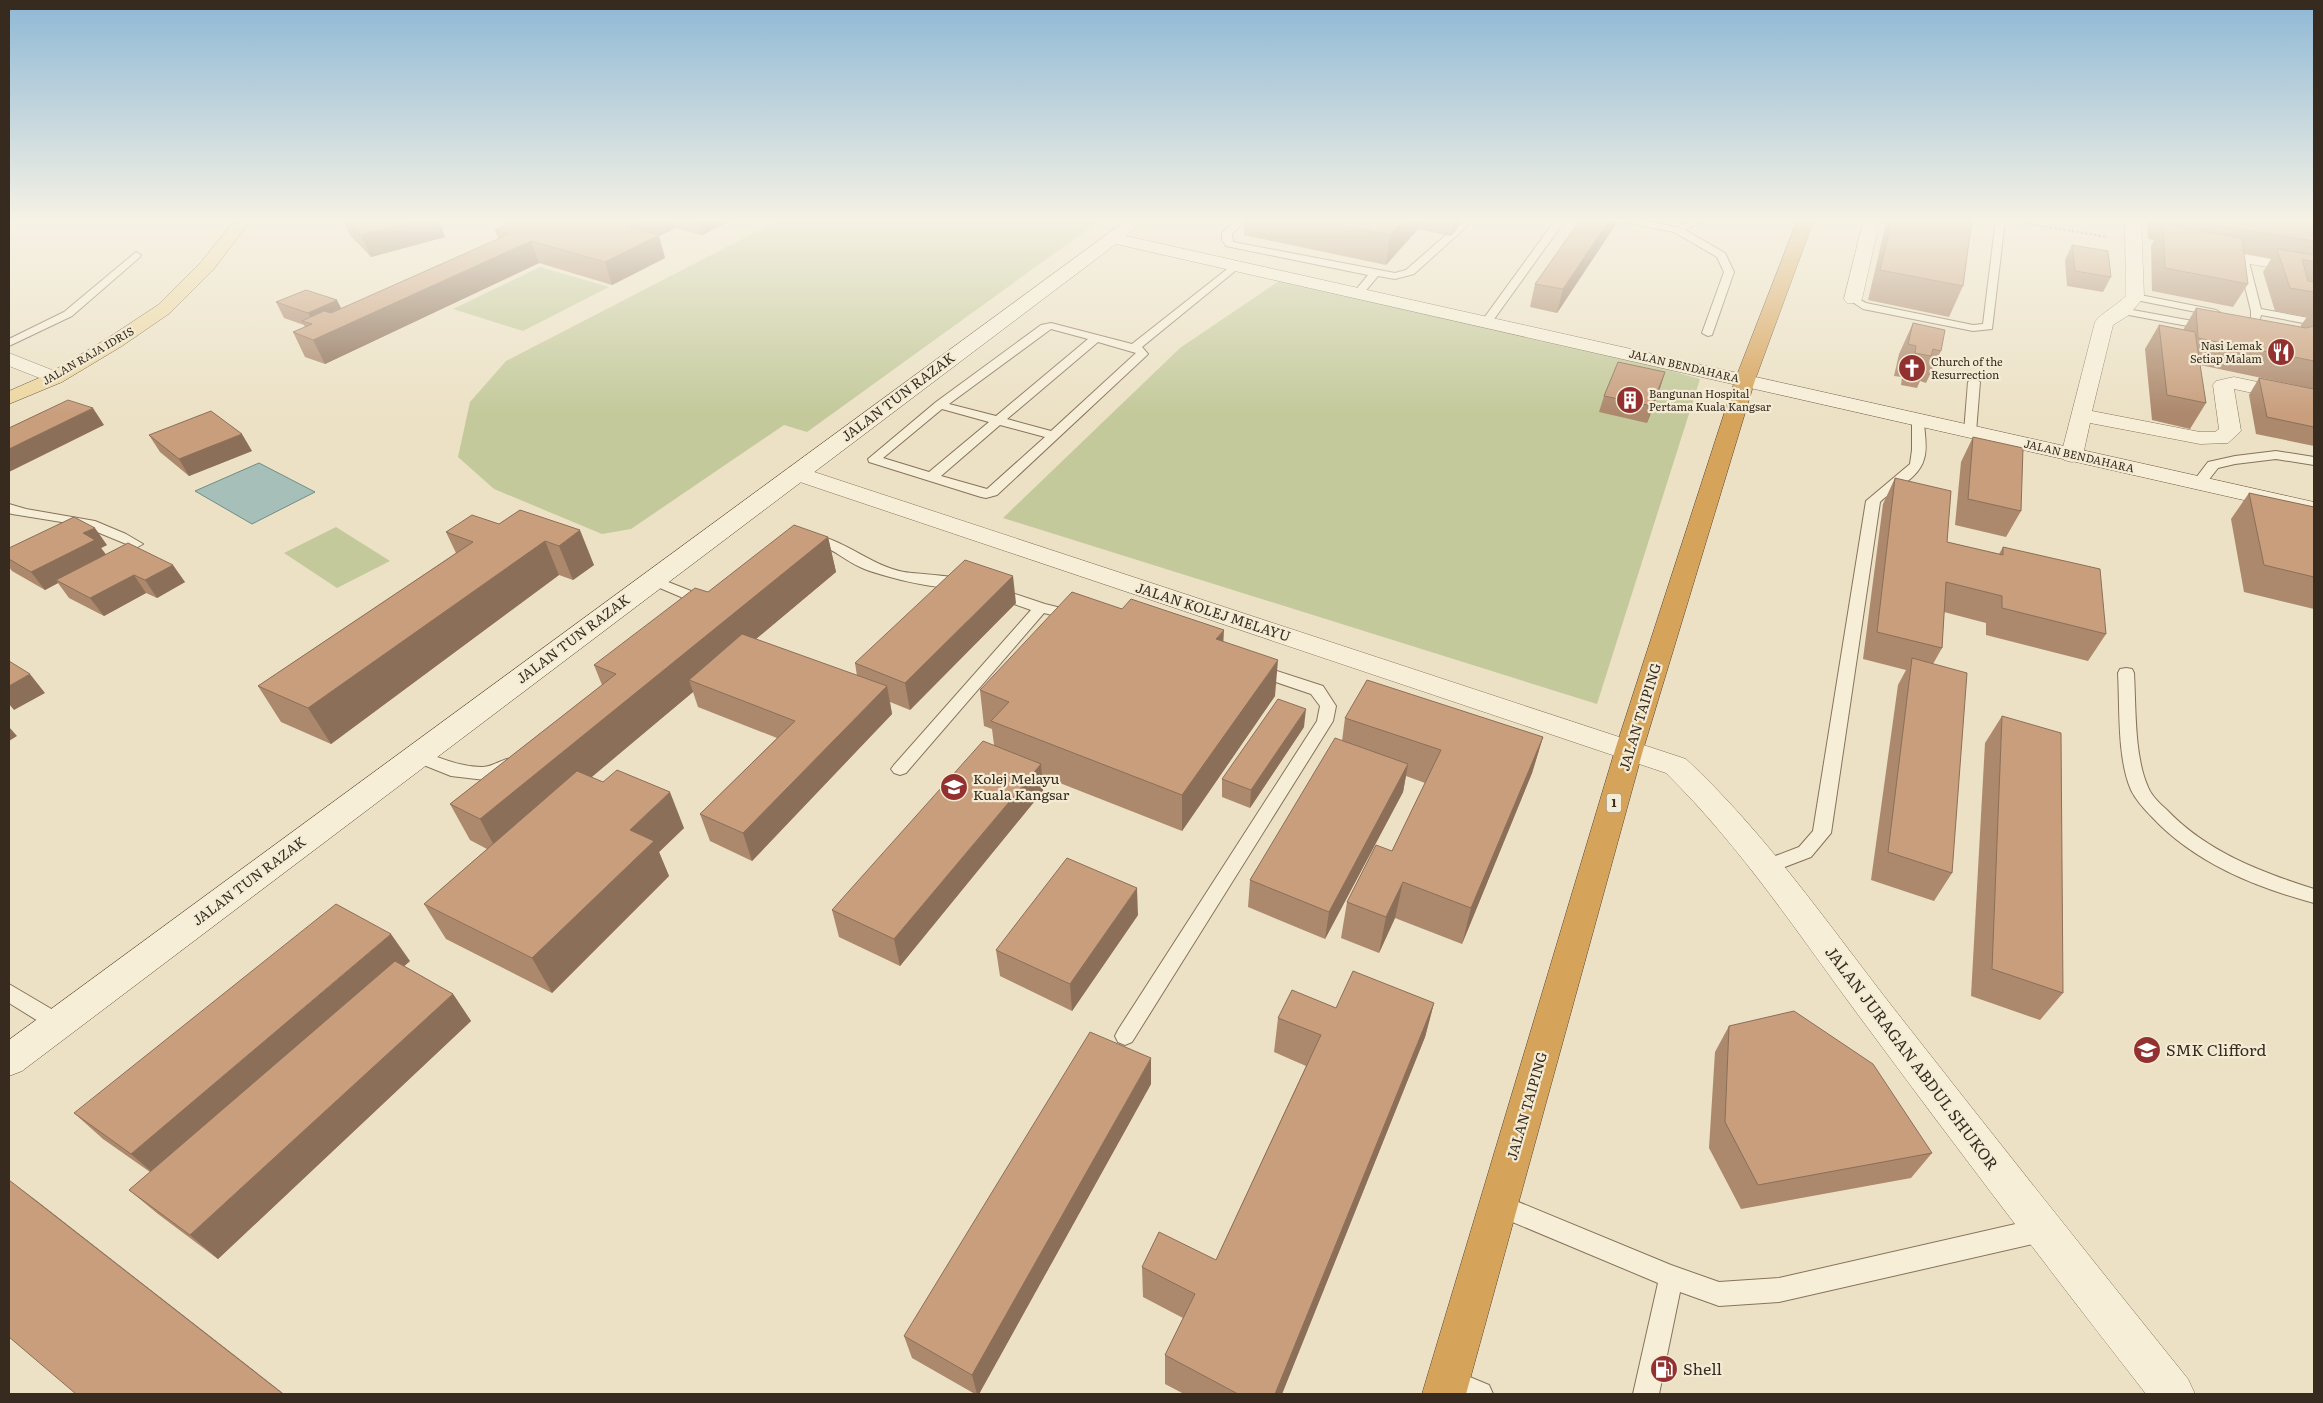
<svg xmlns="http://www.w3.org/2000/svg" width="2323" height="1403" font-family="Literata,serif">
	<style>
		.green { fill: #c3c99a }
		.water { fill: #a7bfb9; stroke: #6e8d86 }
		.lines { fill: none; stroke-linecap: round; stroke-linejoin: round }
		.lane-casing { stroke: #86735c; stroke-width: 2 }
		.street-casing { stroke: #86735c; stroke-width: 1 }
		.secondary-casing { stroke: #68543f; stroke-width: 1 }
		.primary-casing { stroke: #544230; stroke-width: 1 }
		.highway-casing { stroke: #544230; stroke-width: 1 }
		.path { stroke: #86735c; stroke-width: 2; stroke-dasharray: 2.5 2; stroke-linecap: butt }
		.lane { fill: #f7eed8; fill-rule: evenodd }
		.street { fill: #f7eed8; fill-rule: evenodd }
		.secondary { fill: #f7eed8; fill-rule: evenodd }
		.primary { fill: #edd69f; fill-rule: evenodd }
		.highway { fill: #d6a35b; fill-rule: evenodd }
		.wall { fill: #ac886c }
		.shaded-wall { fill: #8c6f58 }
		.building { fill: #c89e7d; stroke: #8c6f58 }
		.labels { text-anchor: middle; stroke-width: 4.5; stroke-linejoin: round; paint-order: stroke }
		.far-poi-label { font-size: 11px; fill: #372b1f; stroke: #f4ebd4; text-anchor: start }
		.far-street-label { font-size: 11px; fill: #372b1f; stroke: #f4ebd4 }
		.shield { fill: #f4ebd4; stroke: #706555; stroke-width: 1 }
		.shield-label { font-size: 12px; font-weight: bold; fill: #372b1f }
		.street-label { font-size: 14px; fill: #372b1f; stroke: #f4ebd4 }
		.poi-label { font-size: 14px; fill: #372b1f; stroke: #f4ebd4; text-anchor: start }
		.near-poi-label { font-size: 16px; fill: #372b1f; stroke: #f4ebd4; text-anchor: start }
		.near-street-label { font-size: 16px; fill: #372b1f; stroke: #f4ebd4 }
	</style>
	<rect width="100%" height="100%" fill="#ece1c5"/>
	<g class="green">
		<path d="M781,219H1102L807,432L784,425L631,529L602,534L494,489L458,457L470,402L506,361Z"/>
		<path d="M540,267L609,287L523,331L453,309Z"/>
		<path d="M1279,281L1598,350L1700,379L1597,704L1003,518L1180,348Z"/>
		<path d="M336,527L390,561L337,588L284,553Z"/>
	</g>
	<path class="water" d="M259,463L315,492L252,524L195,491Z"/>
	<g class="lines">
		<g class="lane-casing">
			<g id="lane">
				<path d="M1236,219H1246L1232,234L1233,242L1395,273L1406,270L1464,219H1475L1414,274L1395,279L1378,276L1363,294L1359,295L1354,292L1368,275L1226,246L1222,240V233Z"/>
				<path d="M1556,219H1566L1492,322H1484V318Z"/>
				<path d="M1618,219H1637L1676,227L1693,219H1706L1685,230L1725,253L1734,272L1712,335L1708,336L1702,333L1724,272L1717,257L1674,232L1623,222Z"/>
				<path d="M1996,219L2005,220L1992,329L1973,331L1863,309L1848,299L1853,296L1866,303L1973,325L1983,324Z"/>
				<path d="M136,252L141,255L140,257L72,316L9,346V339L64,312Z"/>
				<path d="M2243,255L2248,258L2261,309L2314,319V325L2261,315L2259,323H2251V311L2238,258Z"/>
				<path d="M1236,262L1241,265L1240,267L1142,347L1148,354L1146,356L997,495L986,498L981,497L869,462L868,459L936,402L1041,325L1051,323L1132,344ZM1051,329L1088,339L996,416L949,404ZM1098,342L1136,353L1051,431L1007,419ZM942,409L989,422L929,472L883,458ZM1000,425L1045,437L987,489L941,476Z"/>
				<path d="M2135,294L2216,310L2221,313L2216,316L2131,299V295Z"/>
				<path d="M2122,308L2209,324L2215,327L2209,330L2118,313L2117,311Z"/>
				<path d="M1974,378L1980,382L1976,432L1970,436L1964,432L1968,382Z"/>
				<path d="M1918,416L1924,420C1924,432 1928,447 1924,459C1919,479 1893,489 1880,502L1831,833L1811,857L1769,873L1762,871L1760,866L1762,861L1799,847L1813,831L1866,501L1910,464L1912,450V420Z"/>
				<path d="M2276,451L2314,457V465L2276,459L2235,464L2218,468L2204,486H2194L2192,483L2208,462L2235,456Z"/>
				<path d="M9,504L26,509L95,521L126,534L143,544L136,548L80,525L12,514L9,513Z"/>
				<path d="M816,535C848,542 872,566 904,572C916,574 967,576 971,583C961,598 876,575 860,567C846,561 835,550 820,545C815,543 810,544 805,543L803,540L805,537Z"/>
				<path d="M653,576L691,591L708,611L705,614H695L681,597L648,583L646,580L648,577Z"/>
				<path d="M994,587L1045,604L1081,613L1084,616L1081,619L1076,621L1044,613L906,773L900,775L894,773L891,769L894,765L1031,610L989,595L987,592Z"/>
				<path d="M1255,664L1323,686L1336,706L1333,721L1132,1042L1125,1045L1118,1042L1115,1036L1118,1030L1317,721L1320,706L1311,694L1249,673L1247,669L1249,665Z"/>
				<path d="M2126,668L2132,669L2134,673C2136,707 2134,756 2148,787C2151,795 2160,804 2167,810C2207,852 2261,872 2314,889V903C2255,887 2195,863 2152,817C2144,809 2136,800 2131,790C2117,758 2120,708 2118,673L2120,669Z"/>
				<path d="M417,750C440,757 455,766 481,767C494,768 504,755 518,759L521,763L518,767L485,780L451,776L411,760L409,756L411,752Z"/>
				<path d="M9,984L65,1017L68,1023L65,1029L58,1032L51,1029L9,1003Z"/>
				<path d="M1499,1194L1671,1265L1719,1282L1779,1278L2042,1218L2050,1222L2054,1230L2050,1238L2042,1242L1779,1302L1719,1306L1680,1292L1659,1394H1633L1658,1283L1491,1213L1487,1205L1491,1197Z"/>
				<path d="M1448,1368L1489,1385L1493,1394H1449L1439,1390L1435,1381L1439,1372Z"/>
			</g>
		</g>
		<g class="street-casing">
			<g id="street">
				<path d="M1864,219H1880L1862,299L1859,303H1847L1844,299Z"/>
				<path d="M1986,219H2007L2008,220L2006,223L2000,225L1988,222Z"/>
				<path d="M2125,219H2141L2144,297L2129,315L2113,325L2092,411L2200,432H2215L2219,429L2213,385L2216,381L2234,377L2314,394V406L2234,389L2241,431L2228,443L2200,444L2090,423L2083,455L2080,460L2072,462L2064,460L2061,455L2095,322C2100,314 2117,305 2126,296Z"/>
				<path d="M2209,247L2314,265V275L2203,256L2200,252L2203,248Z"/>
				<path d="M9,353L62,374L65,378L62,382L55,384L9,366Z"/>
				<path d="M796,466L1686,759C1765,833 1825,920 1891,1005C1989,1130 2088,1255 2188,1379L2195,1394H2146C2050,1271 1955,1146 1862,1020C1799,935 1742,848 1666,773L788,478L785,473L788,468Z"/>
			</g>
		</g>
		<g class="secondary-casing">
			<path id="secondary" d="M1128,219H1146L1126,236L2314,502V516L1116,244L22,1071L9,1076V1040Z"/>
		</g>
		<g class="primary-casing">
			<path id="primary" d="M236,219H252L213,270L170,313L122,346L62,382L9,404V391L48,374L108,338L158,305L201,262Z"/>
		</g>
		<g class="highway-casing">
			<path id="highway" d="M1798,219H1814L1755,380L1643,750L1466,1394H1422L1615,750L1735,380Z"/>
		</g>
		<path class="path" d="M2023,223L2108,237"/>
		<use href="#lane" class="lane"/>
		<use href="#street" class="street"/>
		<use href="#secondary" class="secondary"/>
		<use href="#primary" class="primary"/>
		<use href="#highway" class="highway"/>
	</g>
	<g class="wall">
		<path d="M334,219H438L445,237L371,257L349,234L343,220L342,221Z"/>
		<path d="M504,219H734L702,235L676,228L659,236L665,258L612,285L539,263L325,364L305,357L293,332L305,327L304,325L284,318L276,302L341,309L498,239L495,230L507,225Z"/>
		<path d="M1244,219H1464L1463,221L1451,236L1418,229L1386,265L1244,235Z"/>
		<path d="M1581,219H1617L1616,224L1557,313L1530,307L1535,284Z"/>
		<path d="M1887,219H1972L1963,286L1949,317L1868,300Z"/>
		<path d="M2147,219H2306L2314,220V389L2200,365L2206,403L2190,429L2152,420L2145,349L2159,325L2183,330L2196,308L2301,327V325L2307,317L2275,311L2263,272L2271,259L2244,254L2248,284L2233,307L2152,291L2151,246L2154,240L2148,239Z"/>
		<path d="M2072,245L2111,277L2103,292L2067,286L2065,260Z"/>
		<path d="M1913,323L1941,351L1926,383L1920,381L1917,388L1901,385L1902,377L1894,376L1899,354Z"/>
		<path d="M1665,372L1660,388L1647,423L1599,412L1604,396Z"/>
		<path d="M2259,378L2314,389V446L2256,434L2249,395Z"/>
		<path d="M149,435L252,451L189,476L160,452Z"/>
		<path d="M1973,437L2021,511L2006,537L1955,525L1961,462Z"/>
		<path d="M1895,478L1947,542L1999,554L2003,547L2106,634L2088,661L1986,635V623L1944,612L1942,648L1933,664L1952,873L1934,901L1871,880L1898,685L1906,670L1863,659L1883,504Z"/>
		<path d="M2249,493L2314,507V609L2244,592L2231,519Z"/>
		<path d="M520,510L594,565L573,580L559,575L331,744L281,722L258,686L456,553L446,532L499,524Z"/>
		<path d="M828,537L836,572L756,639L857,676L855,663L1016,603L910,710L890,702L892,714L752,861L710,841L700,814L777,738L698,707L693,692L591,777L684,828L659,852L669,876L552,993L446,939L424,904L487,849L470,840L450,804L602,685L594,665L708,592Z"/>
		<path d="M107,545L101,548L106,555L185,582L157,598L146,593L104,616L69,598L58,583L45,590L12,571L9,567V548Z"/>
		<path d="M1223,642L1275,696L1182,831L1042,776L1043,791L900,966L839,937L832,910L994,745L992,729L984,726L980,690Z"/>
		<path d="M2002,716L2063,993L2040,1020L1971,996L1985,743Z"/>
		<path d="M1345,718L1543,737L1532,773L1462,944L1395,918L1379,953L1341,938L1347,902L1392,851L1425,783L1406,776L1403,792L1325,939L1248,907L1250,880L1342,741Z"/>
		<path d="M1304,727L1250,808L1222,797V779Z"/>
		<path d="M1138,915L1072,1011L1000,976L996,950Z"/>
		<path d="M410,961L404,966L453,994L471,1021L218,1259L158,1214L129,1190L150,1172L103,1139L74,1113Z"/>
		<path d="M1434,1003L1425,1037L1282,1394H1184L1165,1384V1355L1183,1318L1143,1297L1142,1267L1216,1260L1306,1066L1274,1052L1278,1018L1336,1008Z"/>
		<path d="M1729,1026L1932,1153L1911,1178L1741,1209L1709,1148L1715,1052Z"/>
		<path d="M1151,1084L979,1394H975L912,1358L904,1336Z"/>
	</g>
	<g class="shaded-wall">
		<path d="M423,219H438L445,237L371,257L361,235Z"/>
		<path d="M643,219H673L676,228L659,236L665,258L612,285L605,262L627,227Z"/>
		<path d="M697,219H734L702,235Z"/>
		<path d="M1405,219H1419L1418,229L1386,265L1390,235Z"/>
		<path d="M1454,219H1464L1463,221L1451,236Z"/>
		<path d="M1610,219H1617L1616,224L1557,313L1563,289Z"/>
		<path d="M531,241L539,263L325,364L313,340Z"/>
		<path d="M337,300L345,316L316,329L308,313Z"/>
		<path d="M1665,372L1660,388L1647,423L1652,406Z"/>
		<path d="M93,408L104,425L9,472V449Z"/>
		<path d="M242,434L252,451L189,476L179,459Z"/>
		<path d="M95,528L107,545L101,548L108,557L56,580L58,583L45,590L31,572L83,533Z"/>
		<path d="M580,530L594,565L573,580L559,546Z"/>
		<path d="M828,537L836,572L701,685L689,680L693,692L499,855L480,819Z"/>
		<path d="M545,541L559,575L331,744L308,708Z"/>
		<path d="M173,565L185,582L157,598L145,580Z"/>
		<path d="M134,575L146,593L104,616L90,598Z"/>
		<path d="M1013,576L1016,603L910,710L905,683Z"/>
		<path d="M1224,630L1222,666L1216,639Z"/>
		<path d="M1278,660L1275,696L1182,831V795Z"/>
		<path d="M30,674L45,693L14,710L9,704V686Z"/>
		<path d="M887,686L892,714L752,861L743,833Z"/>
		<path d="M1306,709L1304,727L1250,808L1251,790Z"/>
		<path d="M9,727L17,736L9,741Z"/>
		<path d="M1543,737L1532,773L1462,944L1471,908Z"/>
		<path d="M1041,764L1043,791L900,966L894,939Z"/>
		<path d="M1408,764L1403,792L1325,939L1329,912Z"/>
		<path d="M670,792L684,828L659,852L669,876L552,993L532,958L630,830Z"/>
		<path d="M1403,882L1395,918L1379,953L1386,917Z"/>
		<path d="M1137,888L1138,915L1072,1011L1070,984Z"/>
		<path d="M391,934L410,961L160,1179L131,1154Z"/>
		<path d="M453,994L471,1021L218,1259L190,1235Z"/>
		<path d="M1434,1003L1425,1037L1282,1394H1275Z"/>
		<path d="M1151,1058V1084L979,1394H977L972,1375Z"/>
		<path d="M9,1180L37,1201L284,1394H283Z"/>
	</g>
	<g class="building">
		<path d="M346,219H423L361,235Z"/>
		<path d="M519,219H643L627,227L659,235L605,262L531,241L313,340L293,332L312,324L302,321L324,311L331,313L509,234L495,230Z"/>
		<path d="M1308,219H1405L1390,235Z"/>
		<path d="M1581,219H1610L1563,289L1535,284Z"/>
		<path d="M1892,219H1972L1963,286L1880,270Z"/>
		<path d="M2175,219H2306L2314,220V241Z"/>
		<path d="M2163,224L2242,238L2248,284L2165,268Z"/>
		<path d="M2072,245L2108,251L2111,277L2075,271Z"/>
		<path d="M2277,249L2314,255V262L2302,259L2308,281L2314,282V292L2290,288Z"/>
		<path d="M306,290L337,300L308,313L276,302Z"/>
		<path d="M2196,308L2306,328L2314,326V361L2198,338Z"/>
		<path d="M1913,323L1945,330L1941,351L1933,349L1931,356L1915,353L1916,346L1908,344Z"/>
		<path d="M2159,325L2195,332L2206,403L2167,395Z"/>
		<path d="M1618,362L1665,372L1652,406L1604,396Z"/>
		<path d="M2259,378L2314,389V427L2267,417Z"/>
		<path d="M68,400L93,408L9,449V428Z"/>
		<path d="M211,411L242,434L179,459L149,435Z"/>
		<path d="M1973,437L2023,448L2021,511L1968,499Z"/>
		<path d="M1895,478L1951,491L1947,542L2003,555V547L2100,569L2106,634L2002,608V596L1946,582L1942,648L1877,632Z"/>
		<path d="M2249,493L2314,507V577L2264,565Z"/>
		<path d="M520,510L580,530L559,546L545,541L308,708L258,686L473,542L446,532L472,515L499,524Z"/>
		<path d="M74,517L95,528L83,533L95,540L31,572L9,559V548Z"/>
		<path d="M794,525L828,537L480,819L450,804L616,674L594,665L695,588L708,592Z"/>
		<path d="M128,543L173,565L145,580L134,575L90,598L56,580Z"/>
		<path d="M965,560L1013,576L905,683L855,663Z"/>
		<path d="M1072,592L1122,609L1131,599L1224,630L1216,639L1278,660L1182,795L991,721L1009,702L980,690Z"/>
		<path d="M742,634L887,686L743,833L700,814L795,721L689,680Z"/>
		<path d="M1912,658L1967,673L1952,873L1888,852Z"/>
		<path d="M9,661L30,674L9,686Z"/>
		<path d="M1367,680L1543,737L1471,908L1403,882L1386,917L1347,902L1376,845L1392,851L1441,750L1345,718Z"/>
		<path d="M1278,699L1306,709L1251,790L1222,779Z"/>
		<path d="M2002,716L2061,733L2063,993L1992,969Z"/>
		<path d="M1335,738L1408,764L1329,912L1250,880Z"/>
		<path d="M983,741L1041,764L894,939L832,910Z"/>
		<path d="M617,770L670,792L630,830L654,841L532,958L424,904L577,771L603,782Z"/>
		<path d="M1067,858L1137,888L1070,984L996,950Z"/>
		<path d="M336,904L391,934L131,1154L74,1113Z"/>
		<path d="M395,961L453,994L190,1235L129,1190Z"/>
		<path d="M1353,971L1434,1003L1275,1394H1238L1165,1355L1195,1294L1142,1267L1159,1232L1216,1260L1321,1035L1278,1018L1292,990L1336,1008Z"/>
		<path d="M1794,1011L1873,1064L1932,1153L1758,1185L1725,1122L1729,1026Z"/>
		<path d="M1090,1032L1151,1058L972,1375L904,1336Z"/>
		<path d="M9,1180L283,1394H76L9,1337Z"/>
	</g>
	<linearGradient id="sky" x2="0" y2="1"><stop stop-color="#8eb8d5"/><stop offset="0.53" stop-color="#f6f2e5"/><stop offset="1" stop-color="#f6f2e5" stop-opacity="0"/></linearGradient>
	<rect width="2323" height="415" fill="url(#sky)"/>
	<defs>
		<g id="restaurant-disc" transform="scale(1.4375)"><circle r="9.5" fill="#92312f" stroke="#f4ebd4"/><path d="M-5-6h1v4h1v-4h1v4h1v-4h1v5L-1.5 .5V6h-2V.5L-5-1ZM5-6V6H3V1.5H1.5Q1.5-4 5-6Z" fill="#fff"/></g>
		<g id="church-disc" transform="scale(1.4375)"><circle r="9.5" fill="#92312f" stroke="#f4ebd4"/><path d="M-1.2-6h2.4v3.5h3.3v2.4h-3.3V6h-2.4V-.1h-3.3v-2.4h3.3Z" fill="#fff"/></g>
		<g id="building-disc" transform="scale(1.4375)"><circle r="9.5" fill="#92312f" stroke="#f4ebd4"/><path d="M-4-6H4V6H1V3H-1V6H-4ZM-2.5-4.3h1.7v1.8h-1.7ZM.8-4.3h1.7v1.8H.8ZM-2.5-1h1.7V.8h-1.7ZM.8-1h1.7V.8H.8Z" fill="#fff"/></g>
		<g id="school-disc" transform="scale(1.4375)"><circle r="9.5" fill="#92312f" stroke="#f4ebd4"/><path d="M0-5L7-2L0 1L-7-2ZM-4 1L0 2.5L4 1V4Q0 6-4 4Z" fill="#fff"/></g>
		<g id="fuel-disc" transform="scale(1.4375)"><circle r="9.5" fill="#92312f" stroke="#f4ebd4"/><path d="M-5.5-6h7V0h2V4h1.3V-2.5L3-4.5l.8-.8L6-3V5H2.5V1h-1V6h-7ZM-4.2-4.7v3.2H.2V-4.7Z" fill="#fff"/></g>
	</defs>
	<g fill-rule="evenodd">
		<use href="#restaurant-disc" x="2281" y="352"/>
		<use href="#church-disc" x="1912" y="368"/>
		<use href="#building-disc" x="1630" y="400"/>
		<use href="#school-disc" x="954" y="787"/>
		<use href="#school-disc" x="2147" y="1050"/>
		<use href="#fuel-disc" x="1664" y="1369"/>
	</g>
	<g class="labels">
		<g class="far-poi-label">
			<text x="2262" y="350" text-anchor="end">Nasi Lemak<tspan x="2262" dy="13">Setiap Malam</tspan></text>
			<text x="1931" y="366">Church of the<tspan x="1931" dy="13">Resurrection</tspan></text>
			<text x="1649" y="398">Bangunan Hospital<tspan x="1649" dy="13">Pertama Kuala Kangsar</tspan></text>
		</g>
		<g class="far-street-label">
			<text transform="translate(88 356) rotate(-30)" y="4">JALAN RAJA IDRIS</text>
			<text transform="translate(1684 366) rotate(13)" y="4">JALAN BENDAHARA</text>
			<text transform="translate(2079 456) rotate(13)" y="4">JALAN BENDAHARA</text>
		</g>
		<rect class="shield" x="1606.5" y="793.5" width="15" height="19" rx="4"/>
		<g class="shield-label">
			<text x="1614" y="807">1</text>
		</g>
		<g class="street-label">
			<text transform="translate(898 397) rotate(-37)" y="5">JALAN TUN RAZAK</text>
			<text transform="translate(1213 612) rotate(18)" y="5">JALAN KOLEJ MELAYU</text>
			<text transform="translate(573 639) rotate(-37)" y="5">JALAN TUN RAZAK</text>
			<text transform="translate(1640 717) rotate(-73)" y="5">JALAN TAIPING</text>
			<text transform="translate(249 881) rotate(-37)" y="5">JALAN TUN RAZAK</text>
			<text transform="translate(1527 1106) rotate(-74)" y="5">JALAN TAIPING</text>
		</g>
		<g class="poi-label">
			<text x="973" y="784">Kolej Melayu<tspan x="973" dy="16">Kuala Kangsar</tspan></text>
		</g>
		<g class="near-poi-label">
			<text x="2166" y="1056">SMK Clifford</text>
			<text x="1683" y="1375">Shell</text>
		</g>
		<g class="near-street-label">
			<text transform="translate(1912 1058) rotate(53)" y="6">JALAN JURAGAN ABDUL SHUKOR</text>
		</g>
	</g>
	<rect width="2323" height="1403" fill="none" stroke="#372b1f" stroke-width="20"/>
</svg>
